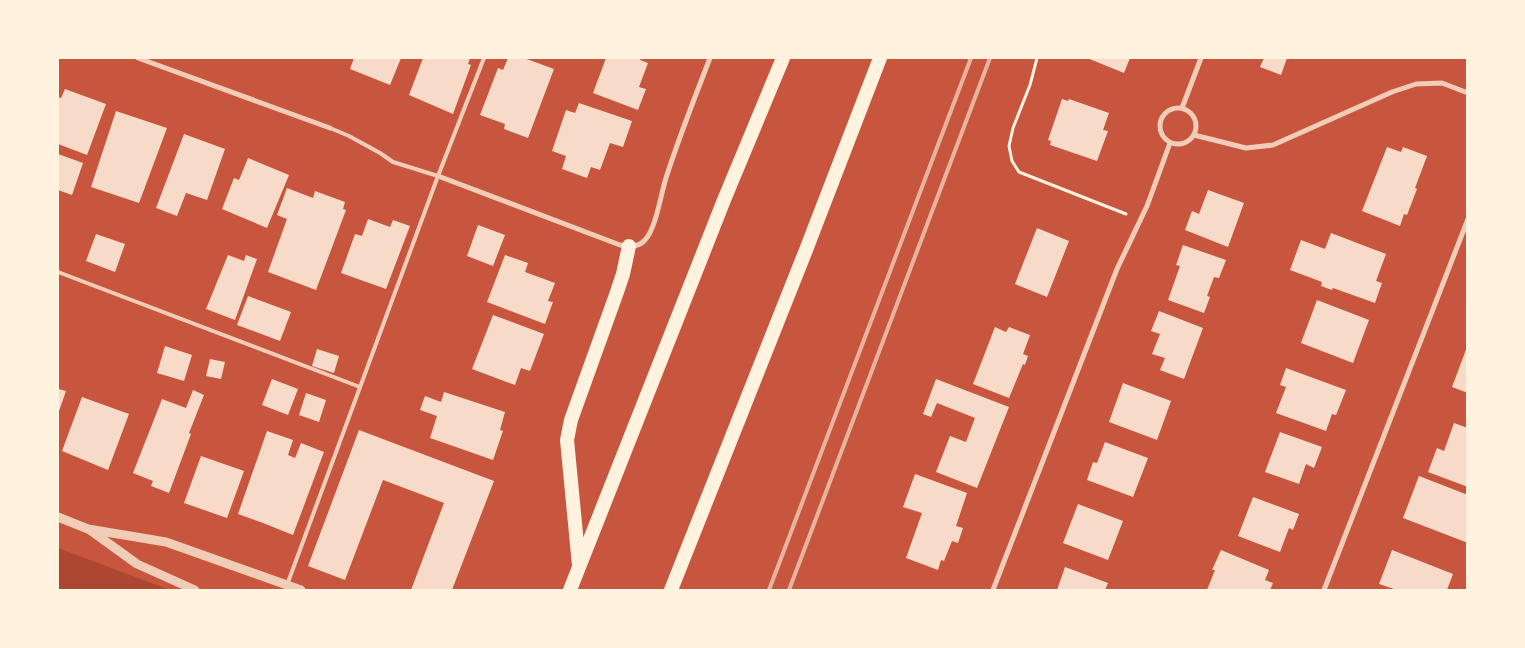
<svg xmlns="http://www.w3.org/2000/svg" width="1525" height="648" font-family="'Noto Sans',sans-serif">
	<style>
		.green { fill: #ae4732 }
		.building { fill: #f7dbc8 }
		.lines { fill: none; stroke-linecap: round; stroke-linejoin: round }
		.path { stroke: #fff3e0; stroke-width: 3 }
		.service { stroke: #f1ccb7; stroke-width: 4 }
		.minor { stroke: #f1ccb7; stroke-width: 5 }
		.tertiary { stroke: #f1ccb7; stroke-width: 9 }
		.trunk { stroke: #fff3e0; stroke-width: 14 }
		.rail { stroke: #e9b49f; stroke-width: 4 }
	</style>
	<rect width="100%" height="100%" fill="#c8553d"/>
	<path class="green" d="M58,548L170,590H58Z"/>
	<g class="building">
		<path d="M354,58H401L390,85L350,69Z"/>
		<path d="M423,58H470L468,64L471,65L453,114L409,95Z"/>
		<path d="M508,58H524L554,69L528,138L504,129L505,124L480,115L498,68L503,70Z"/>
		<path d="M606,58H641L640,60L648,63L639,87L646,89L638,110L593,93Z"/>
		<path d="M1087,58H1130L1124,73Z"/>
		<path d="M1264,58H1287L1281,75L1260,67Z"/>
		<path d="M65,89L106,104L87,155L58,144V97L61,98Z"/>
		<path d="M1062,99L1068,101L1069,99L1109,113L1103,130L1108,131L1097,161L1050,145L1051,141L1048,140Z"/>
		<path d="M579,103L632,121L623,147L610,143L600,170L591,167L587,178L562,169L566,156L552,151L566,110L575,113Z"/>
		<path d="M116,111L167,128L139,203L91,187Z"/>
		<path d="M184,134L225,149L207,200L186,193L177,216L156,208Z"/>
		<path d="M1387,147L1401,152L1403,147L1427,156L1415,188L1417,189L1407,215L1404,214L1400,226L1362,211Z"/>
		<path d="M58,154L83,163L72,195L58,190Z"/>
		<path d="M248,158L289,175L267,228L222,209L234,178L239,180Z"/>
		<path d="M287,188L313,198L315,191L345,202L343,209L346,210L316,290L268,272L287,219L277,215Z"/>
		<path d="M1208,190L1244,203L1228,247L1185,230L1192,211L1199,214Z"/>
		<path d="M368,219L390,227L393,220L410,226L386,289L341,273L355,234L362,236Z"/>
		<path d="M478,225L505,235L493,266L467,256Z"/>
		<path d="M1037,228L1069,241L1047,297L1015,284Z"/>
		<path d="M1331,233L1386,254L1376,281L1382,283L1375,303L1333,288L1332,290L1321,286L1322,282L1290,270L1301,240L1325,249Z"/>
		<path d="M96,234L125,244L115,272L86,261Z"/>
		<path d="M1183,245L1226,260L1219,278L1214,277L1207,296L1210,297L1204,313L1168,300L1180,266L1176,265Z"/>
		<path d="M228,255L244,261L246,255L257,259L235,320L206,309Z"/>
		<path d="M505,255L528,263L525,272L555,283L548,301L553,302L545,324L487,302Z"/>
		<path d="M248,296L291,312L280,341L237,325Z"/>
		<path d="M1317,300L1369,320L1353,363L1301,343Z"/>
		<path d="M1159,311L1203,328L1184,379L1160,370L1165,358L1152,354L1160,334L1151,331Z"/>
		<path d="M493,315L544,334L530,371L521,368L515,385L472,369Z"/>
		<path d="M995,327L1006,332L1009,327L1030,335L1023,354L1028,356L1025,365L1023,364L1009,398L973,384Z"/>
		<path d="M165,346L192,355L184,381L157,373Z"/>
		<path d="M1467,347H1468V393L1452,387Z"/>
		<path d="M317,349L339,356L334,373L312,366Z"/>
		<path d="M210,359L225,362L221,379L206,376Z"/>
		<path d="M1286,368L1346,390L1336,415L1332,414L1326,431L1276,413L1286,387L1280,385Z"/>
		<path d="M272,379L298,389L288,415L262,405Z"/>
		<path d="M936,379L1009,407L977,488L936,472L950,436L966,442L975,418L937,403L931,417L923,414Z"/>
		<path d="M1123,383L1171,401L1157,440L1109,422Z"/>
		<path d="M58,389L66,391L58,414Z"/>
		<path d="M193,390L204,395L189,433L191,434L169,493L151,486L153,481L133,473L162,399L186,408Z"/>
		<path d="M444,392L505,412L500,430L503,431L493,460L430,438L437,416L420,410L425,396L441,402Z"/>
		<path d="M306,393L326,400L319,422L299,415Z"/>
		<path d="M82,397L129,414L108,470L62,451Z"/>
		<path d="M1454,423L1468,428V487L1428,472L1437,448L1444,451Z"/>
		<path d="M359,430L494,481L452,590H411L444,503L383,480L345,580L308,566Z"/>
		<path d="M267,431L293,440L288,455L295,458L301,443L324,452L293,535L263,523L288,457L263,523L238,514Z"/>
		<path d="M1280,432L1322,447L1314,468L1306,464L1299,484L1265,472Z"/>
		<path d="M1105,442L1148,458L1133,497L1087,480L1093,462L1097,463Z"/>
		<path d="M201,456L244,471L227,518L184,503Z"/>
		<path d="M915,474L967,493L956,526L963,528L958,543L952,541L944,561L941,560L938,570L906,558L922,513L903,507Z"/>
		<path d="M1419,476L1468,495V543L1403,518Z"/>
		<path d="M1253,497L1299,514L1293,530L1289,528L1280,552L1238,536Z"/>
		<path d="M1078,504L1123,521L1108,560L1063,543Z"/>
		<path d="M1221,550L1269,570L1265,580L1273,583L1270,590H1207L1215,570H1212Z"/>
		<path d="M1392,550L1453,574L1447,590H1397L1379,584Z"/>
		<path d="M1065,567L1108,583L1105,590H1057Z"/>
	</g>
	<g class="lines">
		<path class="path" d="M1037,58L1030,85L1013,128L1009,146L1012,161L1019,172L1126,214"/>
		<g class="service">
			<path d="M330,128L349,136L380,153L393,162L438,176"/>
			<path d="M58,272L360,387"/>
			<path d="M287,585L438,176L484,58"/>
		</g>
		<g class="minor">
			<path d="M138,58L330,128"/>
			<circle cx="1178" cy="126" r="18"/>
			<path d="M1182,108L1201,58"/>
			<path d="M1194,135L1246,148L1273,145L1392,92L1416,84L1442,83L1468,93"/>
			<path d="M438,176L620,245C629,247 639,247 645,240C656,229 661,193 666,178C679,137 695,97 710,58"/>
			<path d="M993,590L1117,269L1147,206L1170,143"/>
			<path d="M1324,590L1468,219"/>
		</g>
		<g class="tertiary">
			<path d="M58,517L88,529L166,542L301,590"/>
			<path d="M90,530L137,564L195,590"/>
		</g>
		<g class="trunk">
			<path d="M579,565L567,440L571,420L617,292L623,274L629,246"/>
			<path d="M570,590L724,200L783,58"/>
			<path d="M671,590L806,250L880,58"/>
		</g>
		<g class="rail">
			<path d="M769,590L971,58"/>
			<path d="M789,590L990,58"/>
		</g>
	</g>
	<rect width="1525" height="648" fill="none" stroke="#fff3e0" stroke-width="118"/>
</svg>
